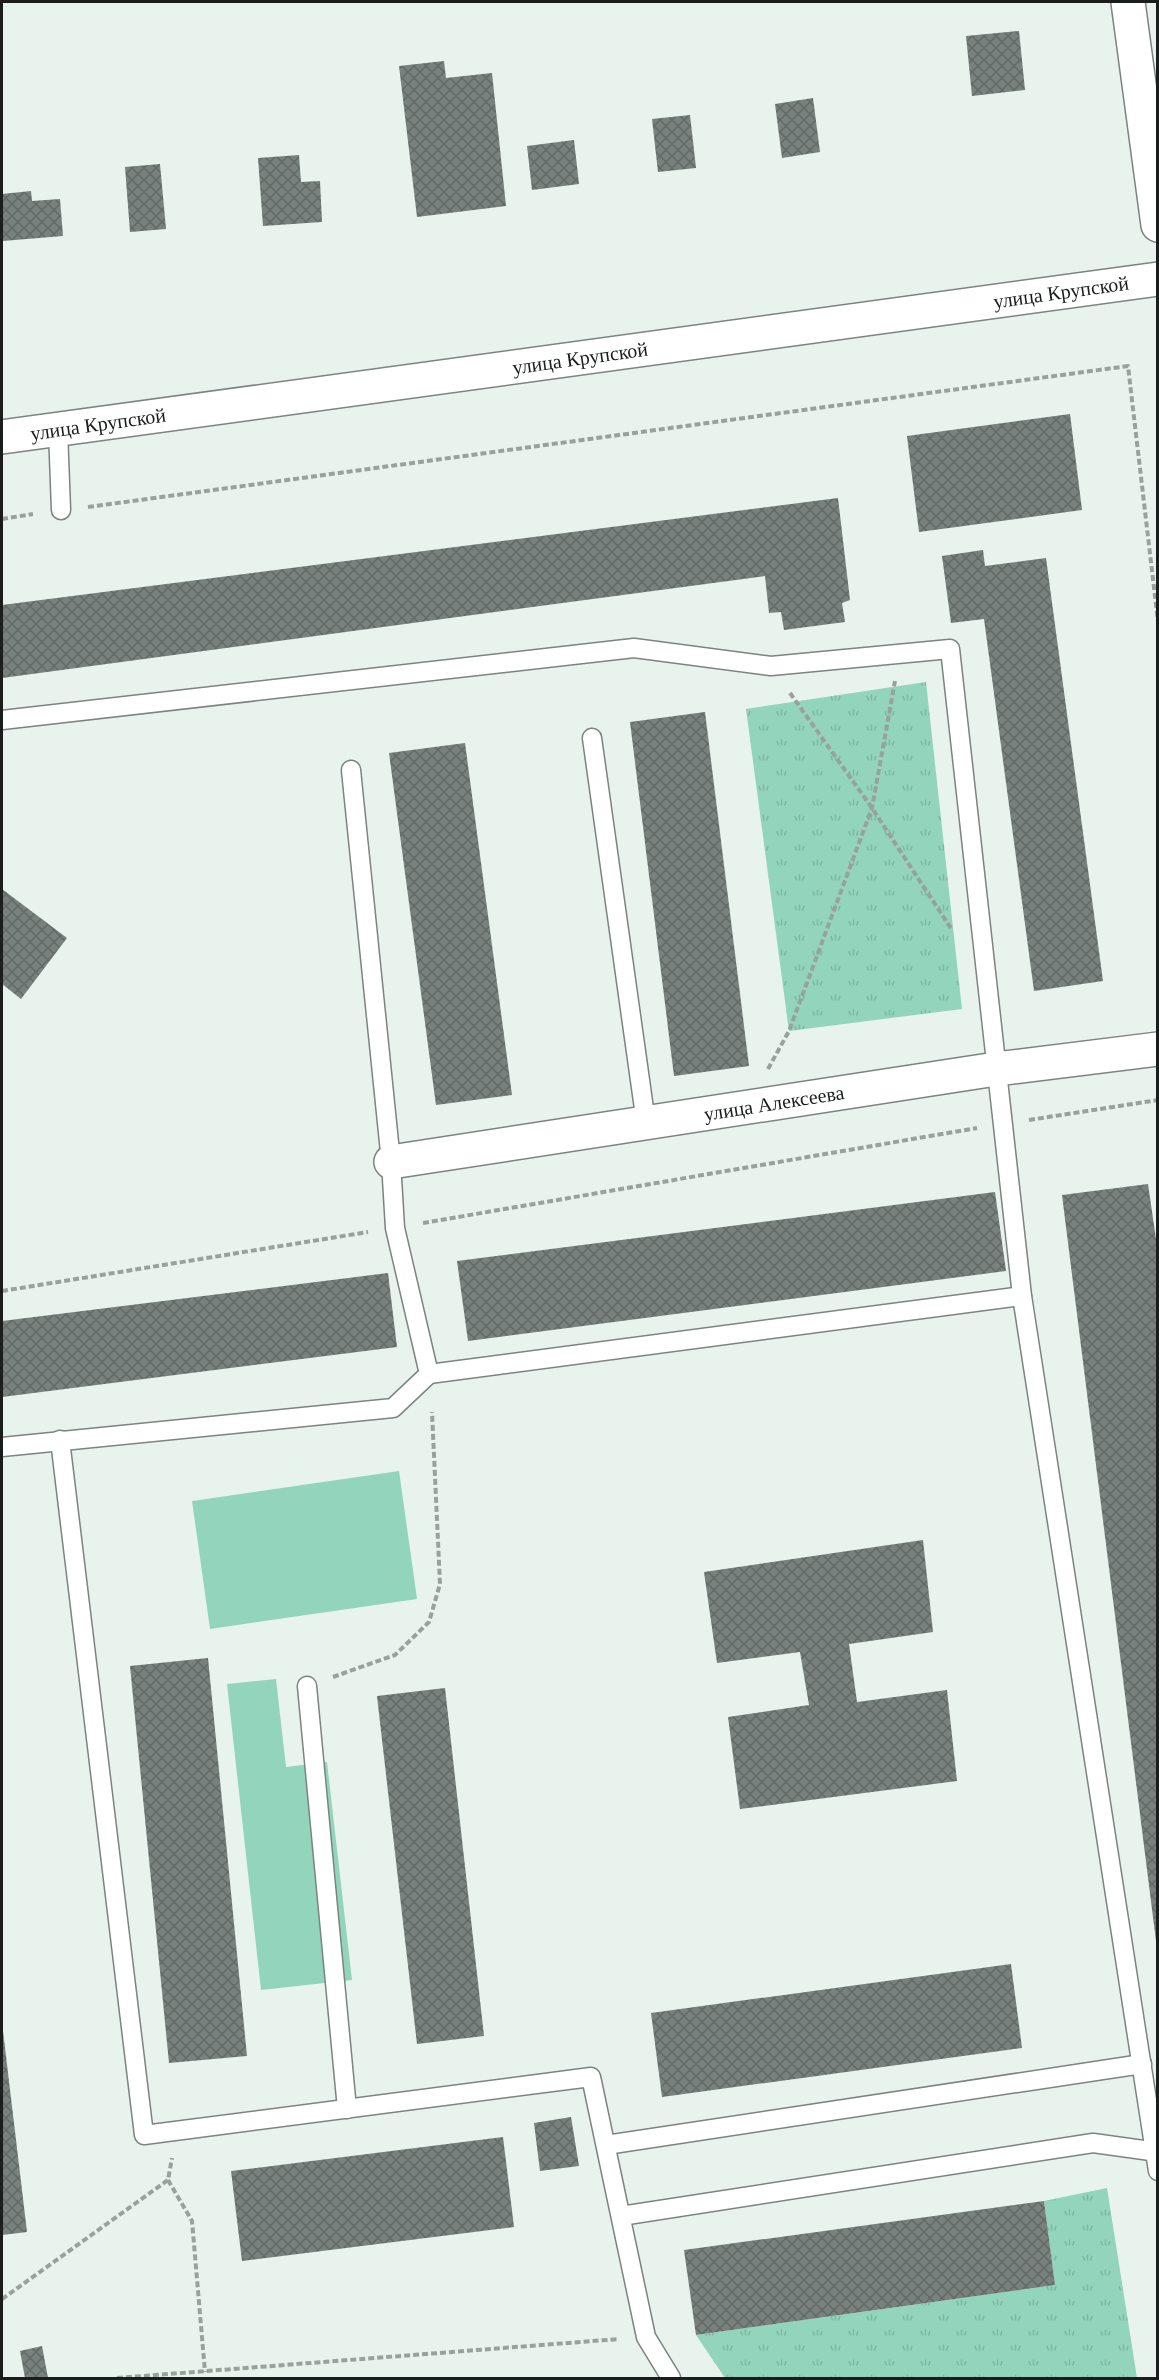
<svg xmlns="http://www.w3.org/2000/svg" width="1159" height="2380" font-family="'Times New Roman',serif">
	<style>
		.grass { fill: url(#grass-tufts) }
		.green { fill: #92d5bc }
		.building { fill: url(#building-cross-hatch) }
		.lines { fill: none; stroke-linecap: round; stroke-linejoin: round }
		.lane-casing { stroke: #7a8480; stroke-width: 21 }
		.street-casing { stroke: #7a8480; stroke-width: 36 }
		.secondary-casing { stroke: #7a8480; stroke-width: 36 }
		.path { stroke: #99a19d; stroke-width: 4; stroke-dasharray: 6 3; stroke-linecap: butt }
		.lane { stroke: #fff; stroke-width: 18 }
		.street { stroke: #fff; stroke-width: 33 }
		.secondary { stroke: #fff; stroke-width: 33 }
		.labels { text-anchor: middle; stroke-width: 4.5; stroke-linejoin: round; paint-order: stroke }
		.street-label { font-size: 20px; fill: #191d1b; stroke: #fff }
	</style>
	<defs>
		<pattern id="grass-tufts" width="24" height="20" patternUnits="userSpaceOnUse" patternTransform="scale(1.5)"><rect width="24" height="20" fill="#92d5bc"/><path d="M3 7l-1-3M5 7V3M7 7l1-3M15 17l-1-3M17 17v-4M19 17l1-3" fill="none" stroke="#7db6a1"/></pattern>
		<pattern id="building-cross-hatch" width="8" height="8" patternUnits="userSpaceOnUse" patternTransform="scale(1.5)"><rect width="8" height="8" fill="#78817d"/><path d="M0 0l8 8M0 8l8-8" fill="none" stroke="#626966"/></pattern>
	</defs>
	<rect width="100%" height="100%" fill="#e8f3ee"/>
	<g class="grass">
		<path d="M926,682L962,1009L789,1031L746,709Z"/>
		<path d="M1107,2188L1137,2378H725L696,2335L1055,2285L1044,2201Z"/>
	</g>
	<g class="green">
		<path d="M399,1471L417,1599L210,1629L192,1501Z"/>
		<path d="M276,1679L286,1767L327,1762L352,1980L261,1990L227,1684Z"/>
	</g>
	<g class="building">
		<path d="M1019,31L1025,90L972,96L966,36Z"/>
		<path d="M444,61L446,78L492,73L506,206L417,217L399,66Z"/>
		<path d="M813,98L820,152L782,158L775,104Z"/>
		<path d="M690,115L696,168L658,172L652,119Z"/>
		<path d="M574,140L579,184L532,190L527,146Z"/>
		<path d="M299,155L301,182L320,181L322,222L263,226L258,158Z"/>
		<path d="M160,164L166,229L130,232L125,167Z"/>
		<path d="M31,191L32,201L60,199L63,236L3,241L2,194Z"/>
		<path d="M1070,414L1082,510L919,532L907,436Z"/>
		<path d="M838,498L850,600L842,603L845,622L784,630L781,612L769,613L765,576L2,678V605Z"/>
		<path d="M983,550L985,566L1046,558L1103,981L1034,991L984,619L951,623L942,556Z"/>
		<path d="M705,712L749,1066L674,1076L630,722Z"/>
		<path d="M465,743L512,1095L436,1105L389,753Z"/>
		<path d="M2,889L67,938L21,999L2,984Z"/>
		<path d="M1148,1184L1158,1253L1156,1941L1062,1195Z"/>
		<path d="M995,1192L1006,1271L468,1341L457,1261Z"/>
		<path d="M388,1273L397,1347L2,1397V1321Z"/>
		<path d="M923,1540L933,1632L849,1644L857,1702L947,1690L957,1781L740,1809L728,1717L809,1705L800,1652L717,1663L704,1572Z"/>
		<path d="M208,1658L247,2056L169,2063L130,1666Z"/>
		<path d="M445,1688L484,2036L417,2044L377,1696Z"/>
		<path d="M1011,1964L1022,2048L662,2097L651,2013Z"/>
		<path d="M3,2031L27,2232L2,2235V2032Z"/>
		<path d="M571,2117L579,2166L540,2171L534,2123Z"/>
		<path d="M503,2137L514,2227L242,2261L231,2171Z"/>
		<path d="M1044,2201L1055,2285L696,2335L684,2250Z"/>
		<path d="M42,2346L48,2378H25L20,2351Z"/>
	</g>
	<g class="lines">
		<g class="lane-casing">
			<g id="lane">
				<path d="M58,430L61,510"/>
				<path d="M2,720L634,648L771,666L950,649L1022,1296L1158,2171"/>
				<path d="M592,738L646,1123"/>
				<path d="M429,1374L1022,1296"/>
				<path d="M60,1440L144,2135L591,2077L646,2337L671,2378"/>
				<path d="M2,1447L393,1408L429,1374L395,1228L391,1162L351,770"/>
				<path d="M307,1686L347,2109"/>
				<path d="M606,2145L1142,2064"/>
				<path d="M621,2216L1093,2143L1158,2152"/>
			</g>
		</g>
		<g class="street-casing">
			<path id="street" d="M391,1162L996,1069L1158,1049"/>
		</g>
		<g class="secondary-casing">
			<g id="secondary">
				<path d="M1128,2L1158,225"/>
				<path d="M2,437L1158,279"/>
			</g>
		</g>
		<g class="path">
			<path d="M88,507L1128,366L1158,622"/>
			<path d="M2,519L33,514"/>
			<path d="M790,693L872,808L952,930"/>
			<path d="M768,1069L789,1031L872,808L895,681"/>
			<path d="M1029,1120L1158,1100"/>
			<path d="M423,1223L977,1128"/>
			<path d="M2,1291L368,1232"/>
			<path d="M333,1677L395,1655L429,1622L440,1584L432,1412"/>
			<path d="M168,2180L192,2221L205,2372"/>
			<path d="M2,2299L168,2180L172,2158"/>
			<path d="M117,2378L619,2339"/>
		</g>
		<use href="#lane" class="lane"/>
		<use href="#street" class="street"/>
		<use href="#secondary" class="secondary"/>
	</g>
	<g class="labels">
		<g class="street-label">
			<text transform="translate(1061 292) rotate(-8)" y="7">улица Крупской</text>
			<text transform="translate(580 358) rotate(-8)" y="7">улица Крупской</text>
			<text transform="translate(98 424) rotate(-8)" y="7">улица Крупской</text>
			<text transform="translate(774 1103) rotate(-9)" y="7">улица Алексеева</text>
		</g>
	</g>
	<rect width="1159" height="2380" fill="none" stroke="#191d1b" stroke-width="6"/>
</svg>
